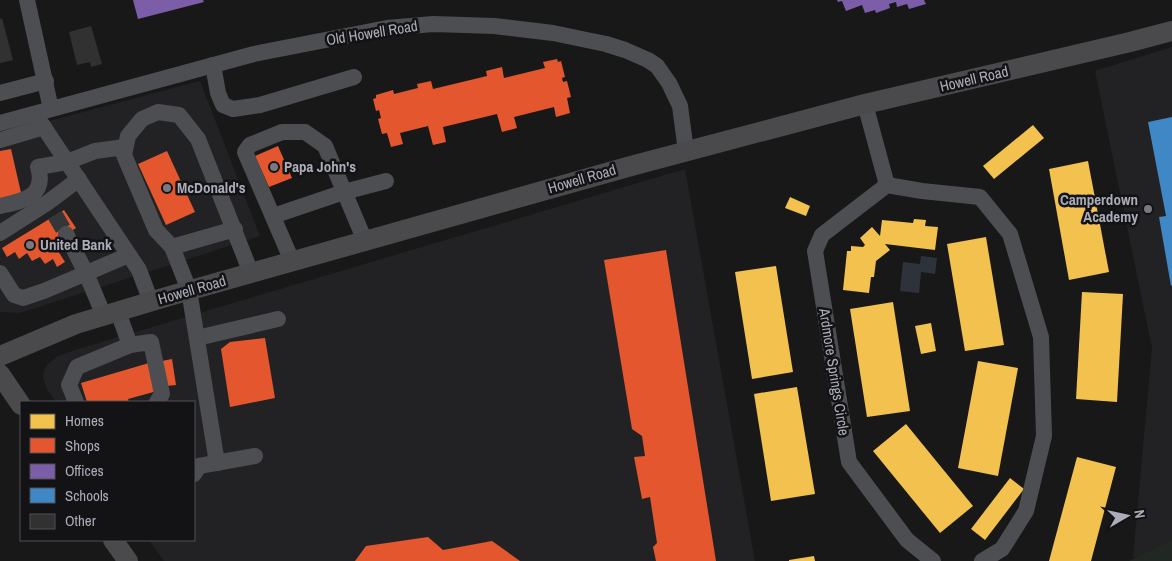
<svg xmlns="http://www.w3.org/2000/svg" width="1172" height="561" font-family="'Archivo Narrow',sans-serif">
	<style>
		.built { fill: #222224 }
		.green { fill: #212722 }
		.water { fill: #2e333b }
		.homes { fill: #f2c14e }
		.shops { fill: #e4572e }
		.offices { fill: #7b5ea7 }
		.schools { fill: #3f88c5 }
		.building { fill: #313132 }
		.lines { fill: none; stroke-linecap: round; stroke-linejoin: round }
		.minor-tunnel { stroke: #353638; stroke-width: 16; stroke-dasharray: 16 8; stroke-linecap: butt }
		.minor { stroke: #4d4e51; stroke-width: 16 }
		.major { stroke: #4a4a4d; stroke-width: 20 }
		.poi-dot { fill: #787980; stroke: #131214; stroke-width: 2 }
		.labels { text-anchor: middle; stroke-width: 5; stroke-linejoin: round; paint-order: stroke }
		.street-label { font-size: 15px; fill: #abadb8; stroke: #131214 }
		.poi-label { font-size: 15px; font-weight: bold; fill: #abadb8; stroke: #131214; text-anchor: start }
	</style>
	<rect width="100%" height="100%" fill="#181818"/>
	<g class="built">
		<path d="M1172,47V540L1148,553L1133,558L1152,348L1095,71Z"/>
		<path d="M200,81L260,236L20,313L0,312V134Z"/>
		<path d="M685,169L755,561H164L149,540H194V402H56L47,389L43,378L44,370L48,364L58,356L78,349Z"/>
	</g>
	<path class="green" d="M1172,540V561H1129Z"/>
	<path class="water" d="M921,256L937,258L935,274L921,272L919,293L900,291L903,262L920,264Z"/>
	<g class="homes">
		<path d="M1033,125L1044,138L994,179L983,166Z"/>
		<path d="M1088,161L1109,272L1069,280L1049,169Z"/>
		<path d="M790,197L810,206L806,216L785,208Z"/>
		<path d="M914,219L926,220L925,226L938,227L935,250L885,244L890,250L876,261L874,277H871L869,293L843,290L847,251H851V246L863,247L865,245L860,238L872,227L880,236L882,220L913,223Z"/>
		<path d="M986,237L1004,345L965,351L947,244Z"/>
		<path d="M776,266L793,372L752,379L735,272Z"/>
		<path d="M1082,292L1123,294L1117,402L1076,399Z"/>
		<path d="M893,302L910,411L867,417L850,309Z"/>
		<path d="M931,323L936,351L921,354L915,326Z"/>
		<path d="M978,361L1018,368L998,476L958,468Z"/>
		<path d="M797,387L815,494L771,501L754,394Z"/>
		<path d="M906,424L973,506L940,533L873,451Z"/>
		<path d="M1077,457L1116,467L1091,561H1049Z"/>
		<path d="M1010,478L1024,489L985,540L971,529Z"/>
		<path d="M814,556L815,561H789V560Z"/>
	</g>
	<g class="shops">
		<path d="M557,59L558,62L561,61L565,77L562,78L563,82L567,81L571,97L567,98L570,113L556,117L554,107L514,117L517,128L502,132L497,114L443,127L446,142L433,145L428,126L400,133L403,144L391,147L387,133L382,134L378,119L381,118L379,110L376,111L373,99L376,98V95L393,90L394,94L418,88L417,84L431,81L433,89L487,76L486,71L502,67L504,78L545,68L543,62Z"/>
		<path d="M278,146L292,178L269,187L255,156Z"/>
		<path d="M11,149L22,197L0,203V151Z"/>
		<path d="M167,151L195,212L166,225L138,164Z"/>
		<path d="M64,210L76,228L53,243L65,262L57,267L53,259L45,264L40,257L32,261L27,253L19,259L15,252L7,257L2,248Z"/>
		<path d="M666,250L716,561H656L653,547L657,543L650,497L642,499L634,457L645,456L642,436L632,429L604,260Z"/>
		<path d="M265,338L275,398L230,407L221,349L230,342Z"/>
		<path d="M172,359L176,385L166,386L162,361Z"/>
		<path d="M149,363L157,391L128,399L129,402H87L81,383Z"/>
		<path d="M428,537L443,550L492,541L520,561H355L366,546Z"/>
	</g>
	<g class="offices">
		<path d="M133,0H203L204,2L138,19Z"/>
		<path d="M837,0H924L926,4L909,9L907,4L897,7L896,2L889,4L890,8L876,13L875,10L865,13L862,5L846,11L842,1L838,2Z"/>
	</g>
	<path class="schools" d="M1172,117V285L1171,286L1159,217L1166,216L1148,122Z"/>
	<g class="building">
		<path d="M2,18L13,60L0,63V19Z"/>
		<path d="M91,26L102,64L91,67L90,62L77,65L69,32Z"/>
	</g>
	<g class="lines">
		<path class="minor-tunnel" d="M55,215L66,234"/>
		<g class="minor">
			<path d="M27,0L51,109"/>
			<path d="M213,65L218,93L223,105L233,109L260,105L354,77"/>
			<path d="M0,93L46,81"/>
			<path d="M865,104L887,185"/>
			<path d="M35,114L139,270L151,302"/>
			<path d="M0,123L254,54L387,28L433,24L494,26L553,33L606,44L625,50L648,60L657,66L669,83L680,106L686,151"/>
			<path d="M0,140L44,127"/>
			<path d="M0,206C22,201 47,197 38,167L67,162L95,151L125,147"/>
			<path d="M273,216L344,192L386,181"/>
			<path d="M0,233L47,203L79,179"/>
			<path d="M66,234L86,273L104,316"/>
			<path d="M172,247L235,229"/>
			<path d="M292,261L245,152L250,145L282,132H305L325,146L365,241"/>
			<path d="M0,273L14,295L23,298L44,291L129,255"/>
			<path d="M118,312L130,345"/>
			<path d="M197,338L278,319"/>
			<path d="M76,402L69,385L77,367L130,345L151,342L162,394L157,402"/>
			<path d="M217,463L189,290L172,247L156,230L124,155L128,136L142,119L158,112L179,115L198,139L251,273"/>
			<path d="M194,474L199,466L255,456"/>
			<path d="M933,561L907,540L849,462L815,251L822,235L887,185L922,191L980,197L1010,234L1041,337L1044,436L1026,511L1002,549L982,561"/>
		</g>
		<g class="major">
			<path d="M0,356L76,324L166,297L631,166L865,104L1130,42L1172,31"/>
			<path d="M0,374L21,405"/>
			<path d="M113,540L128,561"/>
		</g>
	</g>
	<g class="poi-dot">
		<circle cx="274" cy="167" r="5"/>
		<circle cx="167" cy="188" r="5"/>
		<circle cx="1148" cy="209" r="5"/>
		<circle cx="30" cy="245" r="5"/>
	</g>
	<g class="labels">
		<g class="street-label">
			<text transform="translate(372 33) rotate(-9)" y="5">Old Howell Road</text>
			<text transform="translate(974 79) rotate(-13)" y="5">Howell Road</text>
			<text transform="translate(582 179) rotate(-16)" y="5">Howell Road</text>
			<text transform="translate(192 290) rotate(-16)" y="5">Howell Road</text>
			<text transform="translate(834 372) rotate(81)" y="5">Ardmore Springs Circle</text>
		</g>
		<g class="poi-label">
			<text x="284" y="172">Papa John's</text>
			<text x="177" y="193">McDonald's</text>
			<text x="1138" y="205" text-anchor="end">Camperdown<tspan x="1138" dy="17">Academy</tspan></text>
			<text x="40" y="250">United Bank</text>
		</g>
	</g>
	<rect x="20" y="401" width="175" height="140" fill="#131214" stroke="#505056"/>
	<rect x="30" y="414" width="25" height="15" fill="#f2c14e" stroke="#505056"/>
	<text x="65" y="426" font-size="15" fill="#abadb8">Homes</text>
	<rect x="30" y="438" width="25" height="15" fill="#e4572e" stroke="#505056"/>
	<text x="65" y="451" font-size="15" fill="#abadb8">Shops</text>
	<rect x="30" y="464" width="25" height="15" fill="#7b5ea7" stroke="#505056"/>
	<text x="65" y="476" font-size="15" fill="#abadb8">Offices</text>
	<rect x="30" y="488" width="25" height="15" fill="#3f88c5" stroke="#505056"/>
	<text x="65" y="501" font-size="15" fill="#abadb8">Schools</text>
	<rect x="30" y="514" width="25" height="15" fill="#313132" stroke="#505056"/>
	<text x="65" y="526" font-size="15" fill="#abadb8">Other</text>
	<g transform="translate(1127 516) rotate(81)" stroke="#131214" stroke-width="4" paint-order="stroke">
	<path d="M0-4L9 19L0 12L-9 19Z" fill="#abadb8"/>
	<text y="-8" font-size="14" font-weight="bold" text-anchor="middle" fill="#abadb8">N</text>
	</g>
</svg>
